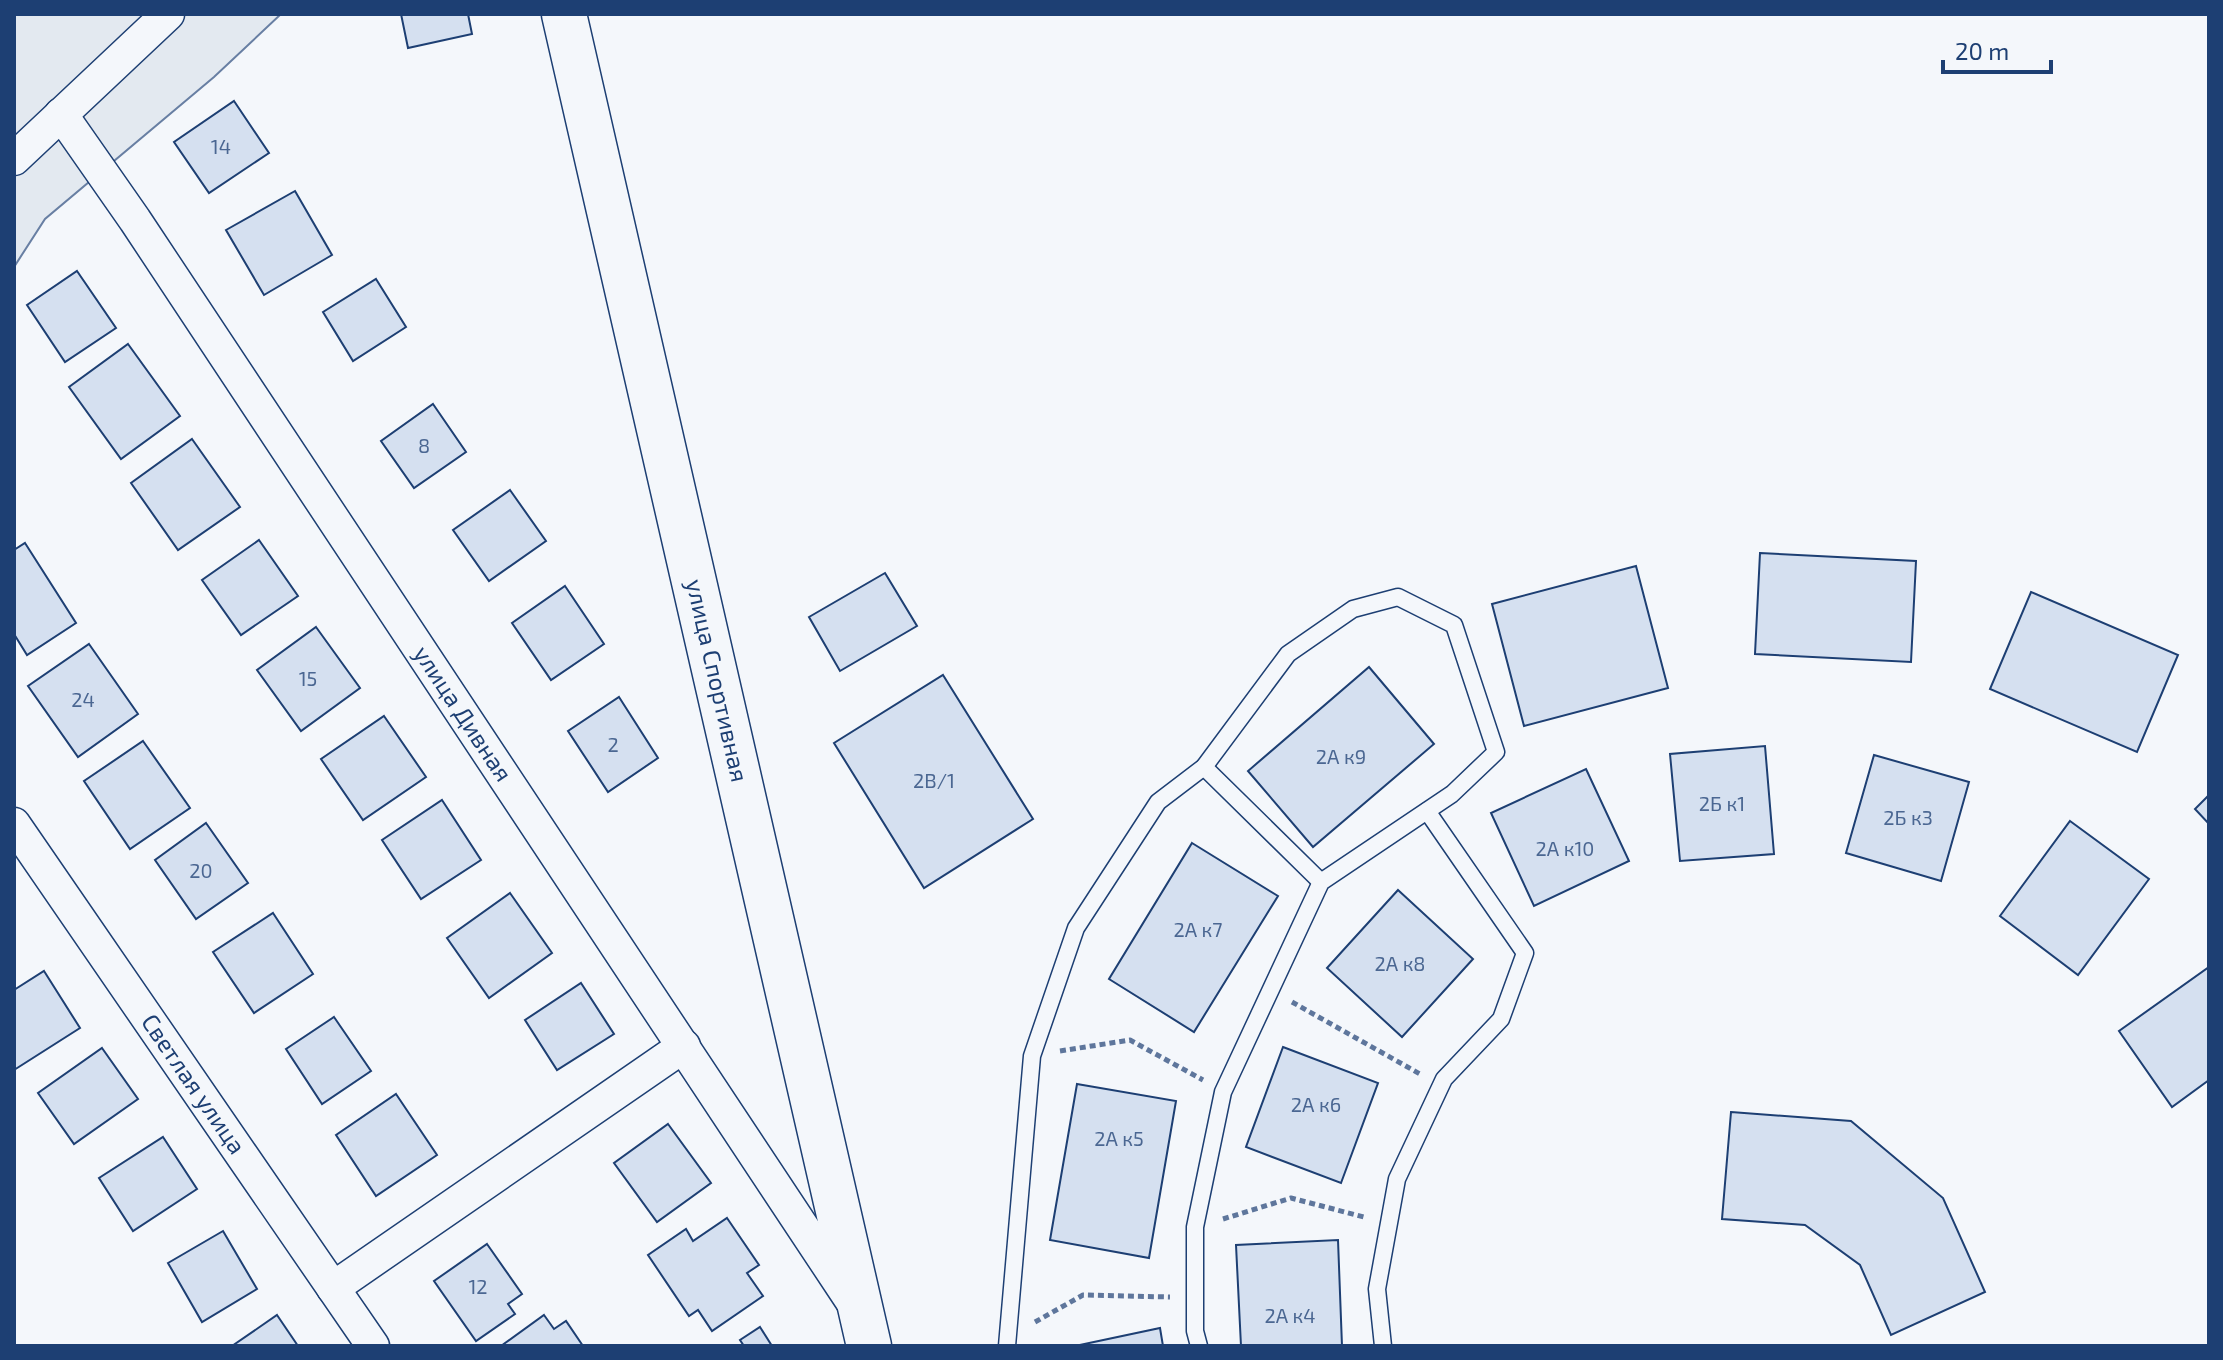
<svg xmlns="http://www.w3.org/2000/svg" width="2223" height="1360" font-family="'Exo 2',sans-serif">
	<style>
		.green { fill: #e3e9f0; stroke: #687fa3; stroke-width: 2 }
		.building { fill: #d5e0f0; stroke: #1d3f73; stroke-width: 2 }
		.lines { fill: none; stroke-linecap: round; stroke-linejoin: round }
		.lane-casing { stroke: #1d3f73; stroke-width: 19 }
		.street-casing { stroke: #1d3f73; stroke-width: 35 }
		.secondary-casing { stroke: #1d3f73; stroke-width: 47 }
		.path { stroke: #5e769c; stroke-width: 5; stroke-dasharray: 6 4; stroke-linecap: butt }
		.lane { stroke: #f4f7fb; stroke-width: 16 }
		.street { stroke: #f4f7fb; stroke-width: 32 }
		.secondary { stroke: #f4f7fb; stroke-width: 44 }
		.labels { text-anchor: middle; stroke-width: 6; stroke-linejoin: round; paint-order: stroke }
		.number-label { font-size: 20px; fill: #4b6792 }
		.street-label { font-size: 24px; fill: #1d3f73; stroke: #f4f7fb }
	</style>
	<rect width="100%" height="100%" fill="#f4f7fb"/>
	<path class="green" d="M14,14H281L214,77L45,219L14,267Z"/>
	<g class="building">
		<path d="M401,14H468L472,34L408,48Z"/>
		<path d="M234,101L269,153L209,193L174,142Z"/>
		<path d="M295,191L332,255L264,295L226,230Z"/>
		<path d="M77,271L116,328L65,362L27,305Z"/>
		<path d="M376,279L406,327L353,361L323,312Z"/>
		<path d="M128,344L180,416L121,459L69,387Z"/>
		<path d="M433,404L466,452L414,488L381,441Z"/>
		<path d="M192,439L240,507L178,550L131,483Z"/>
		<path d="M510,490L546,541L489,581L453,530Z"/>
		<path d="M259,540L298,596L241,635L202,580Z"/>
		<path d="M25,543L76,623L27,655L14,634V550Z"/>
		<path d="M1760,553L1916,561L1911,662L1755,654Z"/>
		<path d="M1636,566L1668,688L1524,726L1492,604Z"/>
		<path d="M885,573L917,626L840,671L809,617Z"/>
		<path d="M565,586L604,644L551,680L512,623Z"/>
		<path d="M2031,592L2178,655L2137,752L1990,689Z"/>
		<path d="M316,627L360,688L301,731L257,670Z"/>
		<path d="M89,644L138,714L78,757L28,686Z"/>
		<path d="M1369,667L1434,744L1313,847L1248,771Z"/>
		<path d="M943,675L1033,819L924,888L834,743Z"/>
		<path d="M619,697L658,758L608,792L568,731Z"/>
		<path d="M384,716L426,777L363,820L321,759Z"/>
		<path d="M143,741L190,808L130,849L84,781Z"/>
		<path d="M1765,746L1774,854L1680,861L1670,754Z"/>
		<path d="M1874,755L1969,782L1941,881L1846,853Z"/>
		<path d="M1586,769L1629,861L1534,906L1491,813Z"/>
		<path d="M2209,795V824L2195,809Z"/>
		<path d="M442,800L481,860L421,899L382,840Z"/>
		<path d="M2070,821L2149,879L2078,975L2000,916Z"/>
		<path d="M206,823L248,883L196,919L155,860Z"/>
		<path d="M1192,843L1278,896L1194,1032L1109,979Z"/>
		<path d="M1398,890L1473,959L1402,1037L1327,968Z"/>
		<path d="M510,893L552,953L489,998L447,938Z"/>
		<path d="M273,913L313,974L254,1013L213,952Z"/>
		<path d="M2209,967V1080L2172,1107L2119,1031Z"/>
		<path d="M44,971L80,1028L14,1070V990Z"/>
		<path d="M581,983L614,1034L557,1070L525,1020Z"/>
		<path d="M334,1017L371,1071L322,1104L286,1049Z"/>
		<path d="M1283,1047L1378,1083L1341,1183L1246,1147Z"/>
		<path d="M102,1048L138,1099L74,1144L38,1093Z"/>
		<path d="M1077,1084L1176,1101L1149,1258L1050,1240Z"/>
		<path d="M396,1094L437,1155L376,1196L336,1135Z"/>
		<path d="M1731,1112L1851,1121L1943,1198L1985,1292L1891,1335L1860,1265L1805,1225L1722,1219Z"/>
		<path d="M668,1124L711,1183L657,1222L614,1163Z"/>
		<path d="M163,1137L197,1189L133,1231L99,1178Z"/>
		<path d="M727,1218L759,1265L747,1273L763,1296L712,1331L698,1310L689,1316L648,1255L686,1229L693,1241Z"/>
		<path d="M223,1231L257,1289L202,1322L168,1263Z"/>
		<path d="M1338,1240L1342,1346H1241L1236,1245Z"/>
		<path d="M487,1244L522,1294L508,1304L515,1314L476,1341L434,1281Z"/>
		<path d="M277,1315L298,1346H232Z"/>
		<path d="M544,1315L554,1329L566,1321L583,1346H501Z"/>
		<path d="M760,1327L772,1346H744L740,1340Z"/>
		<path d="M1160,1328L1163,1346H1075Z"/>
	</g>
	<g class="lines">
		<g class="lane-casing">
			<g id="lane">
				<path d="M1204,767L1321,882"/>
				<path d="M1007,1346L1032,1056L1076,928L1158,802L1204,767L1288,654L1353,609L1398,597L1454,625L1496,752L1452,794L1321,882L1223,1092L1195,1227V1331L1199,1346"/>
				<path d="M1383,1346L1377,1289L1397,1179L1444,1079L1501,1019L1525,953L1427,811"/>
			</g>
		</g>
		<g class="street-casing">
			<g id="street">
				<path id="s1" d="M61,114L135,220L851,1300"/>
				<path d="M14,159L168,14"/>
				<path id="s2" d="M14,824L373,1346"/>
				<path d="M333,1288L684,1046"/>
			</g>
		</g>
		<g class="secondary-casing">
			<g id="secondary">
				<path id="s3" d="M564,14L869,1346"/>
			</g>
		</g>
		<g class="path">
			<path d="M1292,1002L1420,1074"/>
			<path d="M1060,1051L1130,1040L1203,1080"/>
			<path d="M1223,1219L1291,1198L1364,1217"/>
			<path d="M1035,1322L1083,1295L1170,1297"/>
		</g>
		<use href="#lane" class="lane"/>
		<use href="#street" class="street"/>
		<use href="#secondary" class="secondary"/>
	</g>
	<g class="labels">
		<g class="number-label">
			<text x="221" y="154">14</text>
			<text x="424" y="453">8</text>
			<text x="308" y="686">15</text>
			<text x="83" y="707">24</text>
			<text x="613" y="752">2</text>
			<text x="1341" y="764">2А к9</text>
			<text x="934" y="788">2В/1</text>
			<text x="1722" y="811">2Б к1</text>
			<text x="1908" y="825">2Б к3</text>
			<text x="1565" y="856">2А к10</text>
			<text x="201" y="878">20</text>
			<text x="1198" y="937">2А к7</text>
			<text x="1400" y="971">2А к8</text>
			<text x="1316" y="1112">2А к6</text>
			<text x="1119" y="1146">2А к5</text>
			<text x="478" y="1294">12</text>
			<text x="1290" y="1323">2А к4</text>
		</g>
		<g class="street-label">
			<text dy="8" stroke="none"><textPath href="#s3" startOffset="684">улица Спортивная</textPath></text>
			<text dy="8" stroke="none"><textPath href="#s1" startOffset="722">улица Дивная</textPath></text>
			<text dy="8" stroke="none"><textPath href="#s2" startOffset="316">Светлая улица</textPath></text>
		</g>
	</g>
	<rect width="2223" height="1360" fill="none" stroke="#1d3f73" stroke-width="32"/>
	<path d="M1943 60v12h108v-12" fill="none" stroke="#1d3f73" stroke-width="4"/>
	<text x="1955" y="60" font-size="24" fill="#1d3f73" stroke="#f4f7fb" stroke-width="6" paint-order="stroke">20 m</text>
</svg>
